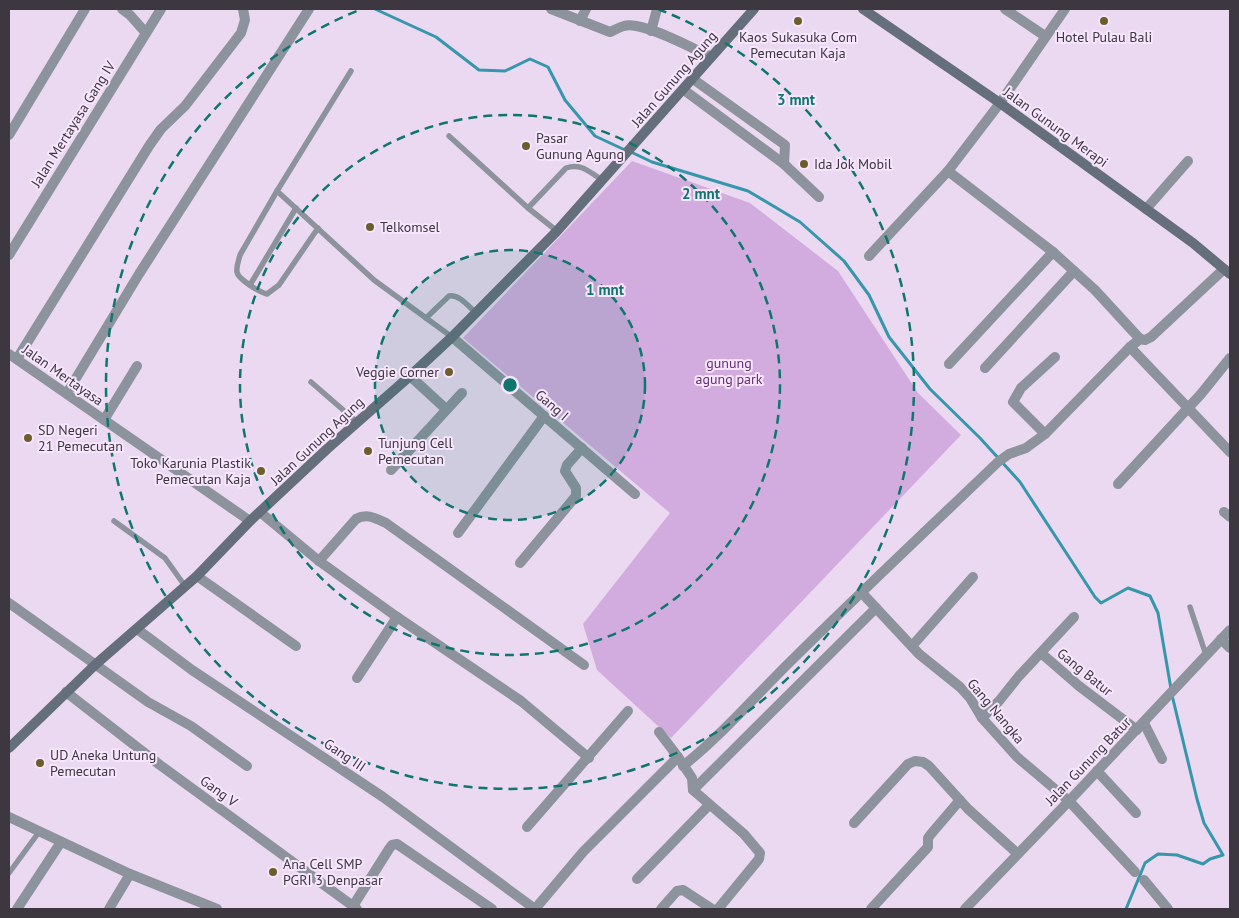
<svg xmlns="http://www.w3.org/2000/svg" width="1239" height="918" font-family="'PT Sans',sans-serif">
	<style>
		.green { fill: #d2acde }
		.lines { fill: none; stroke-linecap: round; stroke-linejoin: round }
		.stream { stroke: #3696ab; stroke-width: 3 }
		.service { stroke: #8d939d; stroke-width: 5.5 }
		.minor { stroke: #8d939d; stroke-width: 10 }
		.secondary { stroke: #656f7c; stroke-width: 10 }
		.ring { fill: none; stroke: #0f766e; stroke-width: 2.5; stroke-dasharray: 9 6 }
		.poi-dot { fill: #6c5e2c; stroke: #f7e6fd; stroke-width: 2 }
		.labels { text-anchor: middle; stroke-width: 4; stroke-linejoin: round; paint-order: stroke }
		.poi-label { font-size: 14px; fill: #3d373f; stroke: #f7e6fd; text-anchor: start }
		.street-label { font-size: 14px; fill: #3d373f; stroke: #f7e6fd }
		.park-label { font-size: 14px; fill: #632e73; stroke: #f7e6fd }
		.centre { fill: #0f766e; stroke: #f7e6fd; stroke-width: 2.5 }
		.ring-label { font-size: 15px; text-anchor: middle; font-weight: bold; fill: #0f766e; stroke: #f7e6fd; stroke-width: 4; stroke-linejoin: round; paint-order: stroke }
	</style>
	<rect width="100%" height="100%" fill="#ead9f0"/>
	<path class="green" d="M632,161L750,203L838,271L918,393L961,435L671,738L597,670L583,624L670,513L463,338Z"/>
	<g class="lines">
		<g class="stream">
			<path d="M375,9L436,37L479,70L505,71L530,59L548,67L565,100L595,136L625,150"/>
			<path d="M631,152L652,162L748,191L800,222L844,261L869,295L889,337L930,389L980,438L1020,482L1095,597L1101,603L1128,588L1150,596L1158,613L1171,689"/>
			<path d="M1126,909L1145,863L1158,854L1177,855L1203,864L1210,859L1223,855L1204,823L1197,799L1172,695"/>
		</g>
		<g class="service">
			<path d="M351,71L277,191L374,280L452,337"/>
			<path d="M449,136L528,208L557,231"/>
			<path d="M277,191L240,255C239,260 236,266 237,272C238,279 259,292 267,294L279,285L318,228"/>
			<path d="M528,208L566,168C582,163 589,172 602,180"/>
			<path d="M250,285L296,208"/>
			<path d="M426,318L449,296C459,294 468,306 476,313"/>
			<path d="M311,382L357,422"/>
			<path d="M114,521L165,558L185,586"/>
			<path d="M1190,607L1206,655"/>
			<path d="M9,873L39,832"/>
		</g>
		<g class="minor">
			<path d="M122,9L130,15L145,32"/>
			<path d="M551,9L610,32C615,30 620,27 624,26C641,20 694,49 711,57"/>
			<path d="M1005,9L1045,36"/>
			<path d="M580,21L586,9"/>
			<path d="M651,31L657,9"/>
			<path d="M693,79L785,145L784,164"/>
			<path d="M684,90L784,164L819,197"/>
			<path d="M9,135L85,9"/>
			<path d="M948,171L1053,252L1095,290L1140,339"/>
			<path d="M1146,209L1188,161"/>
			<path d="M9,255L161,9"/>
			<path d="M869,256L948,171L1000,103L1065,9"/>
			<path d="M452,337L635,494"/>
			<path d="M1130,347L1230,452"/>
			<path d="M9,354L250,521"/>
			<path d="M17,359L149,146L161,129L185,106L241,33L245,20L243,9"/>
			<path d="M949,364L1053,252"/>
			<path d="M985,368L1074,271"/>
			<path d="M410,376L446,409"/>
			<path d="M67,393L139,274L309,9"/>
			<path d="M104,420L137,366"/>
			<path d="M1045,434L1013,402L1021,388L1055,357"/>
			<path d="M391,470L462,393"/>
			<path d="M1118,484L1201,394L1230,358"/>
			<path d="M260,512L319,561L397,617L521,701L589,758"/>
			<path d="M1224,512L1230,517"/>
			<path d="M458,533L544,416"/>
			<path d="M319,561L356,519C367,513 375,518 386,523L584,665"/>
			<path d="M520,563L576,496V488L565,471L567,465L582,448"/>
			<path d="M197,576L296,646"/>
			<path d="M862,593L919,654L960,687L970,698L982,718L1017,757L1069,801L1135,872"/>
			<path d="M9,603L148,702L191,726L247,766"/>
			<path d="M137,629L192,670L383,797L535,909L583,852L678,757L692,778L693,790L744,834L760,853L759,859L718,909"/>
			<path d="M1221,639L1230,648"/>
			<path d="M912,646L973,577"/>
			<path d="M1041,653L1079,686L1137,730"/>
			<path d="M357,678L397,617"/>
			<path d="M66,692L160,765L357,909"/>
			<path d="M982,718L999,701L1019,676L1074,617"/>
			<path d="M1144,723L1162,759"/>
			<path d="M659,732L678,757"/>
			<path d="M683,766C724,733 757,694 795,657C862,591 930,527 998,462L1009,454L1026,448L1045,434L1130,347L1140,339L1145,340L1151,337L1224,269"/>
			<path d="M1097,771L1136,813"/>
			<path d="M693,790L876,608"/>
			<path d="M9,817L130,874L217,909"/>
			<path d="M854,823L908,764L915,761L923,762L929,766L968,809L1018,854"/>
			<path d="M527,827L628,711"/>
			<path d="M637,879L709,805"/>
			<path d="M1144,880L1168,909"/>
			<path d="M353,906L389,849L392,845L397,844L492,909"/>
			<path d="M17,909L61,842"/>
			<path d="M109,909L130,874"/>
			<path d="M661,909L677,891L683,890L712,909"/>
			<path d="M871,909L928,847V838L931,834L960,800"/>
			<path d="M965,909L1069,801L1230,630"/>
		</g>
		<g class="secondary">
			<path d="M863,9L1000,103L1193,243L1230,274"/>
			<path d="M9,748L96,664L197,576L250,521L327,449L410,376L452,337L557,231L754,9"/>
		</g>
	</g>
	<circle cx="510" cy="385" r="135" fill="#0f766e" fill-opacity=".12"/>
	<g class="ring">
		<circle cx="510" cy="385" r="135"/>
		<circle cx="510" cy="385" r="270"/>
		<path d="M658 9A404 404 0 1 1 362 9"/>
	</g>
	<g class="poi-dot">
		<circle cx="798" cy="21" r="5"/>
		<circle cx="1104" cy="21" r="5"/>
		<circle cx="526" cy="146" r="5"/>
		<circle cx="804" cy="164" r="5"/>
		<circle cx="370" cy="227" r="5"/>
		<circle cx="449" cy="372" r="5"/>
		<circle cx="28" cy="438" r="5"/>
		<circle cx="368" cy="451" r="5"/>
		<circle cx="261" cy="471" r="5"/>
		<circle cx="40" cy="763" r="5"/>
		<circle cx="273" cy="872" r="5"/>
	</g>
	<g class="labels">
		<g class="poi-label">
			<text x="798" y="42" text-anchor="middle">Kaos Sukasuka Com<tspan x="798" dy="16">Pemecutan Kaja</tspan></text>
			<text x="1104" y="42" text-anchor="middle">Hotel Pulau Bali</text>
			<text x="536" y="143">Pasar<tspan x="536" dy="16">Gunung Agung</tspan></text>
			<text x="814" y="169">Ida Jok Mobil</text>
			<text x="380" y="232">Telkomsel</text>
			<text x="439" y="377" text-anchor="end">Veggie Corner</text>
			<text x="38" y="435">SD Negeri<tspan x="38" dy="16">21 Pemecutan</tspan></text>
			<text x="378" y="448">Tunjung Cell<tspan x="378" dy="16">Pemecutan</tspan></text>
			<text x="251" y="468" text-anchor="end">Toko Karunia Plastik<tspan x="251" dy="16">Pemecutan Kaja</tspan></text>
			<text x="50" y="760">UD Aneka Untung<tspan x="50" dy="16">Pemecutan</tspan></text>
			<text x="283" y="869">Ana Cell SMP<tspan x="283" dy="16">PGRI 3 Denpasar</tspan></text>
		</g>
		<g class="street-label">
			<text transform="translate(674 79) rotate(-49)" y="5">Jalan Gunung Agung</text>
			<text transform="translate(73 124) rotate(-58)" y="5">Jalan Mertayasa Gang IV</text>
			<text transform="translate(1056 127) rotate(36)" y="5">Jalan Gunung Merapi</text>
			<text transform="translate(63 375) rotate(35)" y="5">Jalan Mertayasa</text>
			<text transform="translate(552 405) rotate(41)" y="5">Gang I</text>
			<text transform="translate(317 441) rotate(-43)" y="5">Jalan Gunung Agung</text>
			<text transform="translate(1085 672) rotate(39)" y="5">Gang Batur</text>
			<text transform="translate(996 711) rotate(50)" y="5">Gang Nangka</text>
			<text transform="translate(345 755) rotate(34)" y="5">Gang III</text>
			<text transform="translate(1088 761) rotate(-46)" y="5">Jalan Gunung Batur</text>
			<text transform="translate(219 791) rotate(36)" y="5">Gang V</text>
		</g>
		<g class="park-label">
			<text x="729" y="368">gunung<tspan x="729" dy="16">agung park</tspan></text>
		</g>
	</g>
	<circle cx="510" cy="385" r="8" class="centre"/>
	<g class="ring-label">
		<text x="796" y="105">3 mnt</text>
		<text x="701" y="199">2 mnt</text>
		<text x="605" y="295">1 mnt</text>
	</g>
	<rect width="1239" height="918" fill="none" stroke="#3d373f" stroke-width="20"/>
</svg>
